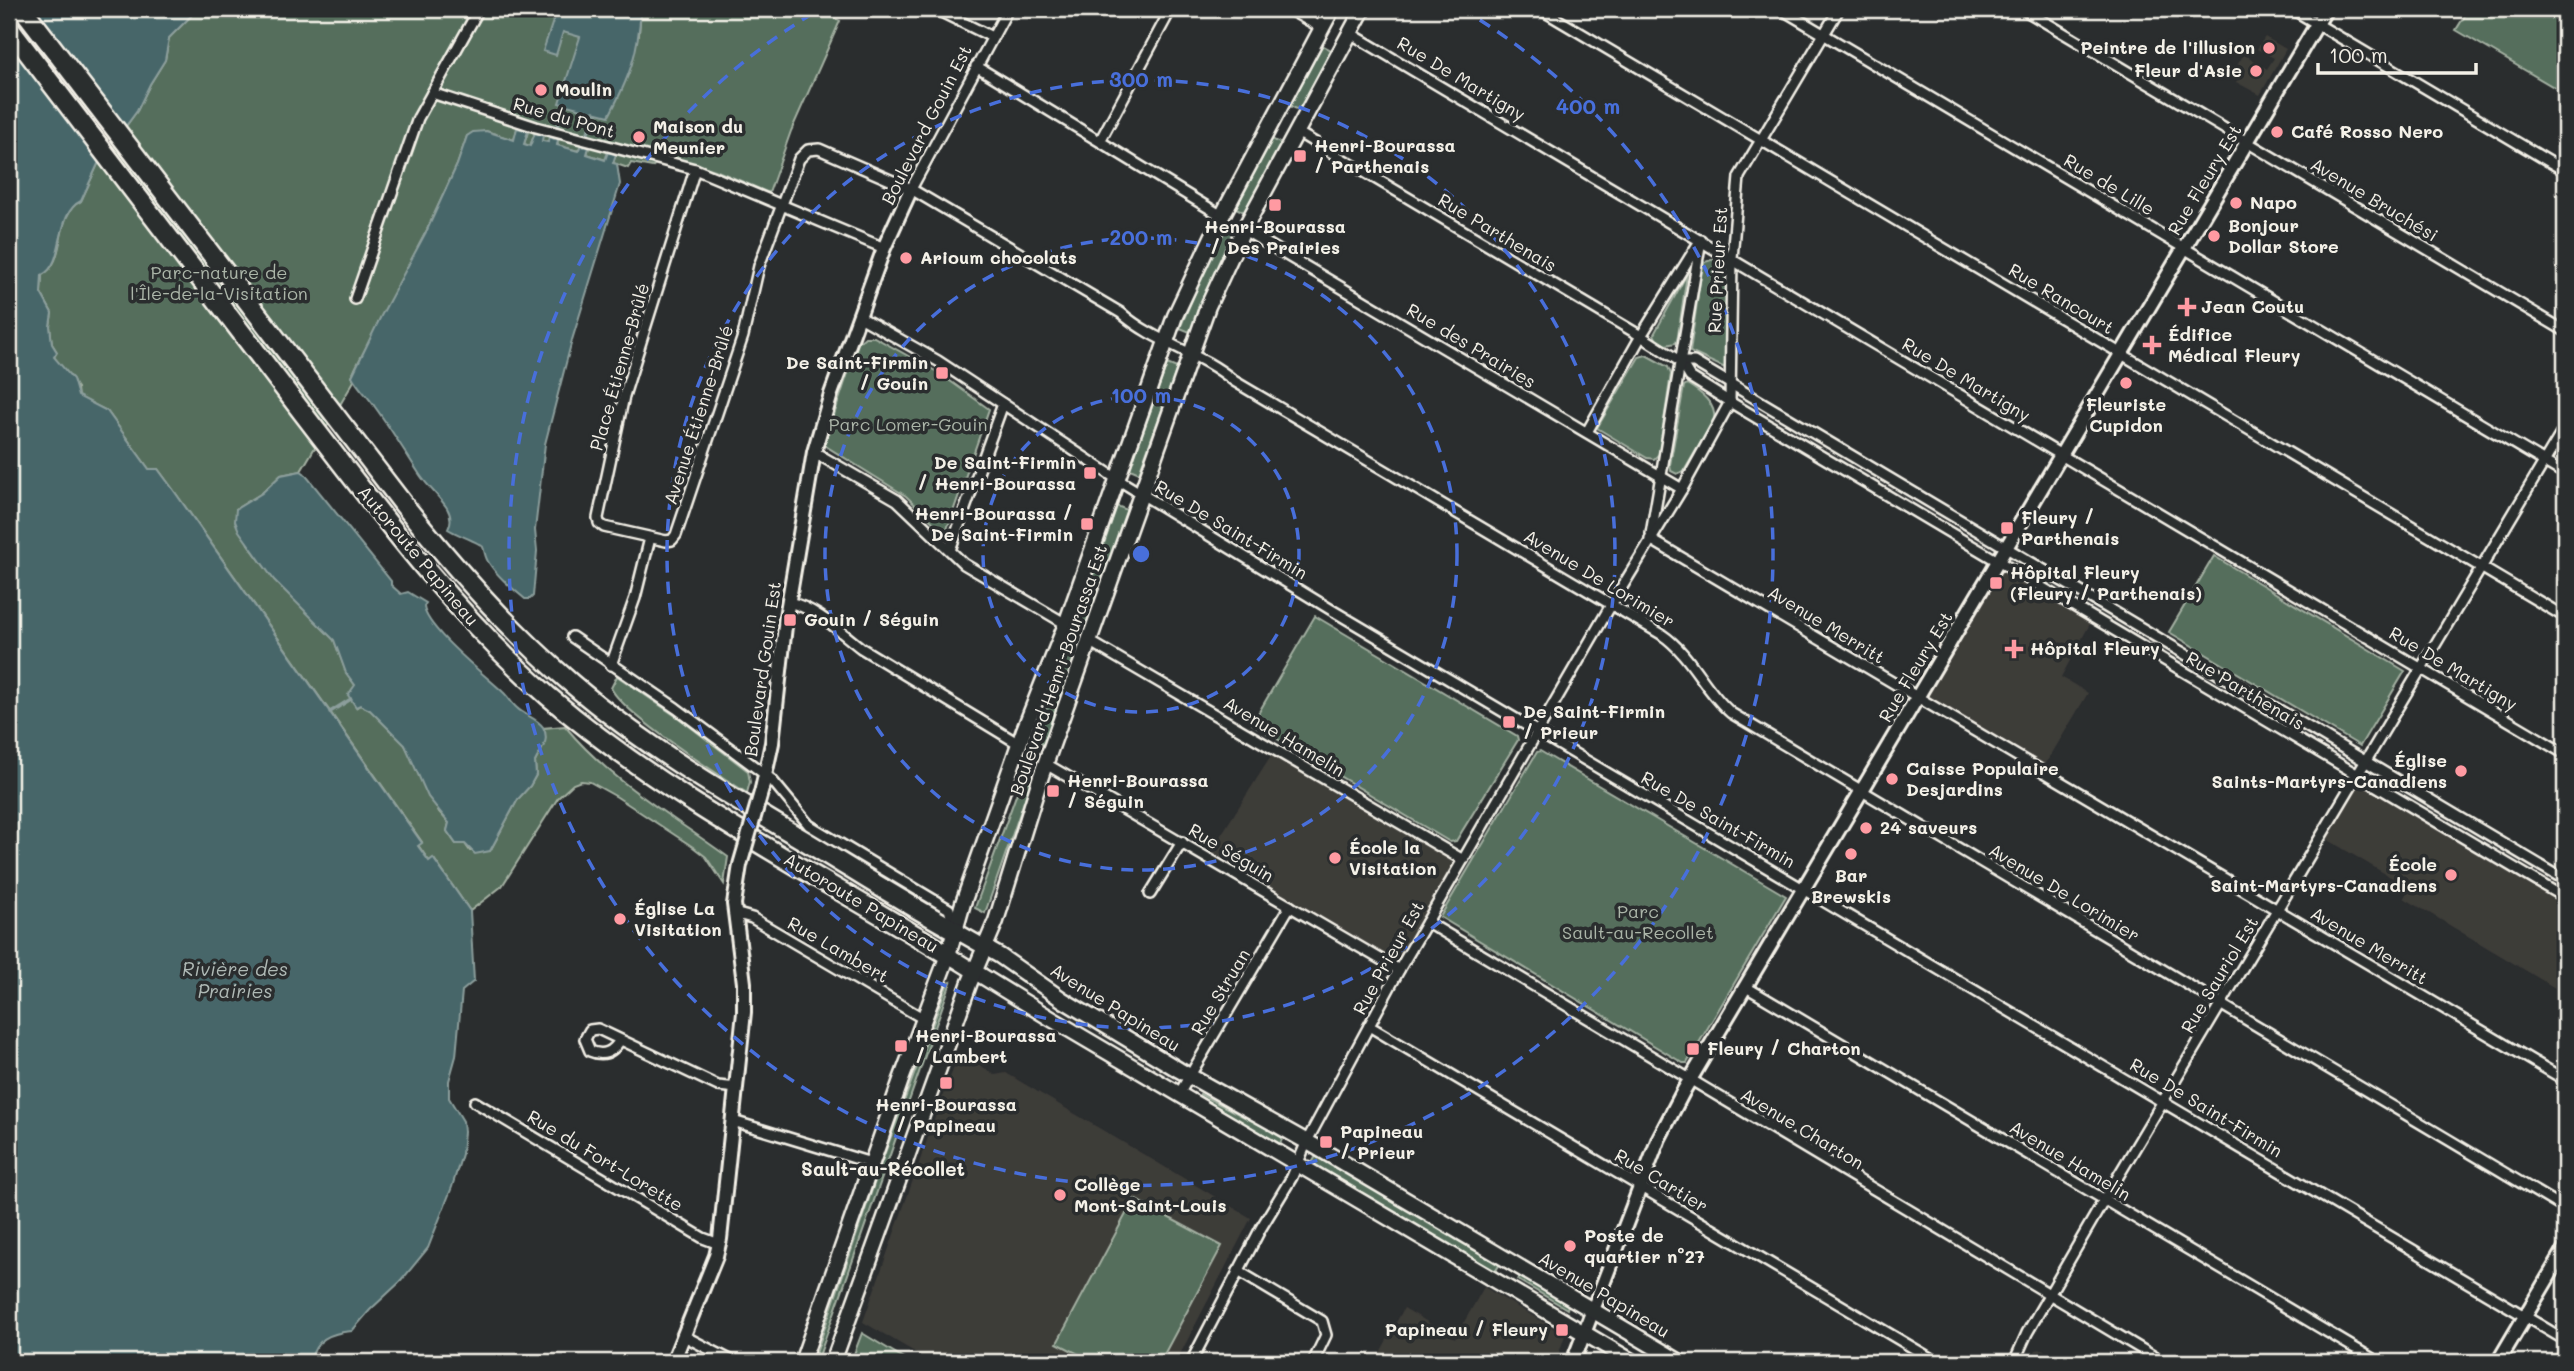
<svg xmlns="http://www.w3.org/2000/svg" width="2574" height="1371" font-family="Mali,sans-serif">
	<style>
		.built { fill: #3e3c39 }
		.green { fill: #546e5c; stroke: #a4b0a2; stroke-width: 2 }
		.water { fill: #476669; stroke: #8c9e9c; stroke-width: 2 }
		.pier { fill: #2a2d2e }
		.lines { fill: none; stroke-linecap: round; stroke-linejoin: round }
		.stream { stroke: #8c9e9c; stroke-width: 3.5 }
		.street-casing { stroke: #f4f1e8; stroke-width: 14 }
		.secondary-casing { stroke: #f4f1e8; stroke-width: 18 }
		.primary-casing { stroke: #f4f1e8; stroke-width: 19 }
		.highway-casing { stroke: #f4f1e8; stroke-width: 23 }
		.street { stroke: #2a2d2e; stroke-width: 9 }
		.secondary { stroke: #2a2d2e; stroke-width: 12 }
		.primary { stroke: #2a2d2e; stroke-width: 14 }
		.highway { stroke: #2a2d2e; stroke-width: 18 }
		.secondary-bridge-casing { stroke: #f4f1e8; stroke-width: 18; stroke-linecap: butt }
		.secondary-bridge { stroke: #2a2d2e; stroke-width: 12 }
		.ring { fill: none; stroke: #486fdb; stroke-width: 3.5; stroke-dasharray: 12 9 }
		.poi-dot { fill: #ff9aa2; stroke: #2a2d2e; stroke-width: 2.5 }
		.labels { text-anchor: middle; stroke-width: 7; stroke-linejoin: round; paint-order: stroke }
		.poi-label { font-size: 18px; font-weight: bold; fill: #f4f1e8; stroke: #2a2d2e; text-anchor: start }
		.street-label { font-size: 18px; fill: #f4f1e8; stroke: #2a2d2e }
		.park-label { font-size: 18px; fill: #acb6a9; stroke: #2a2d2e }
		.water-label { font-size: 19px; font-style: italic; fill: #afb9b5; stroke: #2a2d2e }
		.neighbourhood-label { font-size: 19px; font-weight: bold; fill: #f4f1e8; stroke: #2a2d2e }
		.centre { fill: #486fdb; stroke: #2a2d2e; stroke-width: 3.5 }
		.ring-label { font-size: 21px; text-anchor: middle; font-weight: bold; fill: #486fdb; stroke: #2a2d2e; stroke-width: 7; stroke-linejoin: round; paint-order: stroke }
	</style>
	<rect width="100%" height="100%" fill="#2a2d2e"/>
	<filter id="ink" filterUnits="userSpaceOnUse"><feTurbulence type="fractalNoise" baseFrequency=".0143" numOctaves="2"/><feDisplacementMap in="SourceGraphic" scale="14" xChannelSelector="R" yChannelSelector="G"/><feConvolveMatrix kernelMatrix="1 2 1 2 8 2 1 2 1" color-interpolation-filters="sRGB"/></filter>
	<g filter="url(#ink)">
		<g class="built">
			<path d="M2265,37L2286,49L2260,95L2236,82L2242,71L2236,67L2244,54L2267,69L2274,58L2257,49Z"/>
			<path d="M1999,569L2091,622L2061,677L2088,693L2042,770L1923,701Z"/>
			<path d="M1275,750L1463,860L1399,970L1207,857Z"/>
			<path d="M2358,780L2565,906V994L2404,898L2409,888L2325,838Z"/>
			<path d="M960,1052L995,1075L1006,1073L1251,1218L1176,1362H932L863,1322L945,1089L948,1090L951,1081L949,1080Z"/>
			<path d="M1484,1287L1565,1335L1556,1362H1375L1404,1308L1455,1338Z"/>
			<path d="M2042,1349L2063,1362H2029L2036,1350Z"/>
		</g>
		<g class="green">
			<path d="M194,9H557L553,24C577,42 610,36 639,35L641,9H816L840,21L791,131L769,193L715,170L658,153L653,167L631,163L628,168L613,163L616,155L606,160L587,154L589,148L581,145L578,151L557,145L558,139L550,137L548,142L542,141L535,133L530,146L524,144L528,132L517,129L514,140L486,131L467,136L457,165L427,230L356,367L352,376L354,381L301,471L281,475L262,493L236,509L248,544L271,575L334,640L346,672L355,685L357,707L360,705L370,710L405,745L439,812L449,823L447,831L456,844H465L470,851H490L518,799L530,786L536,775L535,762C542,746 547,747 543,728L565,726C608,779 673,817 728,857L724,884L706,857L693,847L617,797L590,782L581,781L573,784L558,798L502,886L470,911L434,859L429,861L418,845L422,842L172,488L158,469H149L107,411L78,397L77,388L54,357L57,352L52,344L50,326L52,313L41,293L42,275C68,262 53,214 81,201L98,164L137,111L150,84L165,60L169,38L192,15Z"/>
			<path d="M2469,9H2565L2564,93L2456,30Z"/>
			<path d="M1322,45L1331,50L1299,110L1290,106Z"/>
			<path d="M1272,139L1281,144L1244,212L1236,208Z"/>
			<path d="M1225,228L1233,233L1190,332L1180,328L1205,269Z"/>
			<path d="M1714,259L1721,260L1729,273L1725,368L1690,352L1702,266L1705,262Z"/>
			<path d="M1687,274L1678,336L1676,343L1666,345L1657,341L1654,334Z"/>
			<path d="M865,337H874L939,373L989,409L947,529L938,527L906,496L824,445L858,343Z"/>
			<path d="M1646,355L1668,367L1671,374L1659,454L1654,459L1647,458L1597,428L1639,357Z"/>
			<path d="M1167,364L1177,368L1139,473L1130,469Z"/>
			<path d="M1687,384C1700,392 1717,404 1714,420L1684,471L1677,474L1671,471L1670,465L1684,386Z"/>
			<path d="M1117,506L1127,510L1044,745L1036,740Z"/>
			<path d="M2214,556L2405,671L2360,746L2169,632Z"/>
			<path d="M1315,616L1517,736L1518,740L1456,841L1450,842L1252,724Z"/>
			<path d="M617,676L680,719L748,771L750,782L747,793C719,775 623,714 611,688Z"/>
			<path d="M1540,751L1786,896L1687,1063H1683L1440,917L1537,752Z"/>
			<path d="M1027,765L1035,770L985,913L975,908Z"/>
			<path d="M951,982L817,1362H813L882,1161L948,983Z"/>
			<path d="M1200,1094L1283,1137L1280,1144L1199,1096Z"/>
			<path d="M1316,1156L1500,1264L1495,1272L1312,1163Z"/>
			<path d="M1134,1199L1222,1246L1160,1362H1094L1057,1343Z"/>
			<path d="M1520,1276L1568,1305L1567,1309L1518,1280Z"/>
			<path d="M862,1333L910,1362H851Z"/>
		</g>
		<g class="water">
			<path d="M9,9H194L192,15L169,38L165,60L150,84L137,111L98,164L81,201C54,214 66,264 42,275L41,293L52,313L50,326L52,344L57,352L54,357L73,379L78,396L107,411L149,469H158L172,488L422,843L418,846L429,861L433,858L470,911L474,981L462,991L456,1056L449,1081V1098L463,1121L464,1132L462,1154L452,1187L428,1248L401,1281L370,1310L352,1331C330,1333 315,1339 310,1362H9Z"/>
			<path d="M557,9H641C638,54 630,76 609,116L559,103L580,37L563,32L556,55L543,51Z"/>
			<path d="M517,128L528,131L524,144L530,146L535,133L543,135L542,141L548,142L549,137L558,139L557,145L578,151L581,145L589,147L587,154L605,160L608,152L616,154L613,163L617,164L620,184L572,340L545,444L535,530L537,551L533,596L530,599H525C512,588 498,577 489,563C485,558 485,552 483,547C481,543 455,534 448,529C452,522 451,515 447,508C440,497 428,487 420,475C405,452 391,429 375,407C368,396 358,388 352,376L381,316L427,230L457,165L467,136L473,132L486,131L514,140Z"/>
			<path d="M301,471L304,473L391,581V585L401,594L408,592L426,603L424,606C424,627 486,676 503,692C508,696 511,703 517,708C524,715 537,718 543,727C551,741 540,751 535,762L536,775L530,786L518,799L490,851L475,854L465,844H456L447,831L449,823L428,797L405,745L370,710L360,705L356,707L348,695L355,685L346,673L334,640L274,580L239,531L235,521L236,509L262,493L281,475Z"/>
		</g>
		<path class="pier" d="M9,9H35L127,127L102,165L9,44Z"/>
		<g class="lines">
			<g class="stream">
				<path d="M554,138L564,104"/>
				<path d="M584,146L594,112"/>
				<path d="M330,712L351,699"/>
			</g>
			<g class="street-casing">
				<g id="street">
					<path d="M935,9L992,37"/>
					<path d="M1288,9L1322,28"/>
					<path d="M1540,9L2565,617"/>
					<path d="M1781,9L2565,474"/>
					<path d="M2023,9L2565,331"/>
					<path d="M2292,9L2565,171"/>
					<path d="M1350,33L2565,754"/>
					<path d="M976,66L1222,216"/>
					<path d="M432,93L536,127L695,169L884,248"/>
					<path d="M1297,132L1641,336L1681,362L1690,377L1730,402L2565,898"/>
					<path d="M1100,141L1171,9"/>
					<path d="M695,169L624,396L598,518L599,523L604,527L666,541L672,540L676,535L743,336L759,266L799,159L808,150L819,149L911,189L1121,313C1155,343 1200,352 1234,381L1661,634C1692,655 1703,689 1731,713L2565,1209"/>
					<path d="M911,189L1008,9"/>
					<path d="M1244,230L1682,489"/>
					<path d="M355,299L418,118L479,9"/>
					<path d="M860,317L938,361L1117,479L1330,609L2565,1340"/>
					<path d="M1681,362H1694L2565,880"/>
					<path d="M1587,432L1641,336L1698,244"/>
					<path d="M814,452L897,500L964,564L1066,624"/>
					<path d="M1651,534L1701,240"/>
					<path d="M1650,539L2565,1080"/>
					<path d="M950,550L1003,404"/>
					<path d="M788,602C816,608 839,631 861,648L1019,744"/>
					<path d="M572,637L676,708L771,779L809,825L949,909L954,926"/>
					<path d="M1089,641L1463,860"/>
					<path d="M611,665L635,598L650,538"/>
					<path d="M1046,764L1399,970"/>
					<path d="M1150,894L1182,842"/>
					<path d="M734,913L752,918L924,1019"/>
					<path d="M1427,922L2163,1362"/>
					<path d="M1746,987L2378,1362"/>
					<path d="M1369,1026L1937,1362"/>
					<path d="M620,1040C613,1052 604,1057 590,1051L585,1039L590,1030L598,1029L718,1086L737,1088"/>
					<path d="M1179,1094L1290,906"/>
					<path d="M475,1102L703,1238L719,1244"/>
					<path d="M733,1121L871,1163"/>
					<path d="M1238,1271L1322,1321L1326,1335L1313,1362"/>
					<path d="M684,1336L734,1362"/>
					<path d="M1191,1362L1261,1228L1292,1177L1307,1141L1399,970L1611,605L1682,489L1730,402L1732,258L1739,177L1839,9"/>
					<path d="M2014,1362L2027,1333L2104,1200L2565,427"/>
				</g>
			</g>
			<g class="secondary-casing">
				<g id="secondary">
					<path d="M762,789L772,743L786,617L814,452L831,394L884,248L911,189"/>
					<path d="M673,1362L716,1256L720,1239L744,1012V983L734,904L740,865"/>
					<path d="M1573,1362L1659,1138L1684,1090L2326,9"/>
					<path d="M2498,1362L2565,1249"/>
				</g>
			</g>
			<g class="primary-casing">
				<g id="primary">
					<path d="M956,931L1000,956L1063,1000L1179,1070L1318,1148L1680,1362"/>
					<path d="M948,955L1050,1018L1633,1362"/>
					<path d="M802,1362L901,1080L948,955L963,903L1024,730L1066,624L1175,316L1222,216L1332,9"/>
					<path d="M833,1362L970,982L996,921L1041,776L1208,306L1241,235L1363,9"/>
				</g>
			</g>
			<g class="highway-casing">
				<g id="highway">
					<path d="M23,9L404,505C456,569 509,630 571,683C643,745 724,793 805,841C855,871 904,903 956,931"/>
					<path d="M9,28C107,156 204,285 302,412C379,512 453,613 548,696C669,800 813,872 948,955"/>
				</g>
			</g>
			<use href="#street" class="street"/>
			<use href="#secondary" class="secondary"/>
			<use href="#primary" class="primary"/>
			<use href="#highway" class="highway"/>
			<g class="secondary-bridge-casing">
				<path id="secondary-bridge" d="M740,865L762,789"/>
			</g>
			<use href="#secondary-bridge" class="secondary-bridge"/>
		</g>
	</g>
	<g class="ring">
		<circle cx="1141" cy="554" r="158"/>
		<circle cx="1141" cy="554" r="316"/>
		<circle cx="1141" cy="554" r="474"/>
		<path d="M1462 9A632 632 0 1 1 820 9"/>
	</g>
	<g class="poi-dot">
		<circle cx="2269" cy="48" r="7"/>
		<circle cx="2256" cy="71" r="7"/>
		<circle cx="541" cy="90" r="7"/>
		<circle cx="2277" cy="132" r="7"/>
		<circle cx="639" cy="137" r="7"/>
		<rect x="1293" y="149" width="14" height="14" rx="3.5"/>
		<circle cx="2236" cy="203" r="7"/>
		<rect x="1268" y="198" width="14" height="14" rx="3.5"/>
		<circle cx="2214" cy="236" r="7"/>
		<circle cx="906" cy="258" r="7"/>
		<path d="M2183.5 296.5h7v7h7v7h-7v7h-7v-7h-7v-7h7z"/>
		<path d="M2148.5 334.5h7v7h7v7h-7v7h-7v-7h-7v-7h7z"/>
		<rect x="935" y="366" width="14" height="14" rx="3.5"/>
		<circle cx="2126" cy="383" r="7"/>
		<rect x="1083" y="466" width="14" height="14" rx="3.5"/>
		<rect x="1080" y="517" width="14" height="14" rx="3.5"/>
		<rect x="2000" y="521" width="14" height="14" rx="3.5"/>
		<rect x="1989" y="576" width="14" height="14" rx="3.5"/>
		<rect x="783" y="613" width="14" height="14" rx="3.5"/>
		<path d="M2010.5 638.5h7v7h7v7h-7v7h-7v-7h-7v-7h7z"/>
		<rect x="1502" y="715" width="14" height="14" rx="3.5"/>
		<circle cx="2461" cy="771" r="7"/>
		<circle cx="1892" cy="779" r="7"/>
		<rect x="1046" y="784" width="14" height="14" rx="3.5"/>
		<circle cx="1866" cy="828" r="7"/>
		<circle cx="1851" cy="854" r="7"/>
		<circle cx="1335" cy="858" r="7"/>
		<circle cx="2451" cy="875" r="7"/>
		<circle cx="620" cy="919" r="7"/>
		<rect x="894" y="1039" width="14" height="14" rx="3.5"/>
		<rect x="1686" y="1042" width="14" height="14" rx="3.5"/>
		<rect x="939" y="1076" width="14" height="14" rx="3.5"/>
		<rect x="1319" y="1135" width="14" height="14" rx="3.5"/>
		<circle cx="1060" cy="1195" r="7"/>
		<circle cx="1570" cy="1246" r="7"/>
		<rect x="1555" y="1323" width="14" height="14" rx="3.5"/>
	</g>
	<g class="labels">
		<g class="poi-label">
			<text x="2255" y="54" text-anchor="end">Peintre de l'illusion</text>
			<text x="2242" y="77" text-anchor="end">Fleur d'Asie</text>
			<text x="555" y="96">Moulin</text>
			<text x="653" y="133">Maison du<tspan x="653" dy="21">Meunier</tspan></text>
			<text x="2291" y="138">Café Rosso Nero</text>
			<text x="1314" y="152">Henri-Bourassa<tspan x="1314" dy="21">/ Parthenais</tspan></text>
			<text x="2250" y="209">Napo</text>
			<text x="2228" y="232">Bonjour<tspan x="2228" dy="21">Dollar Store</tspan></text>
			<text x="1275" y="233" text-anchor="middle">Henri-Bourassa<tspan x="1275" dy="21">/ Des Prairies</tspan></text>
			<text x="920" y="264">Arioum chocolats</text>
			<text x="2201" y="313">Jean Coutu</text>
			<text x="2168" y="341">Édifice<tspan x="2168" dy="21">Médical Fleury</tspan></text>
			<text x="928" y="369" text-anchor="end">De Saint-Firmin<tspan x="928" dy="21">/ Gouin</tspan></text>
			<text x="2126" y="411" text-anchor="middle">Fleuriste<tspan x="2126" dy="21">Cupidon</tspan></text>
			<text x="1076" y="469" text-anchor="end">De Saint-Firmin<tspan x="1076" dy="21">/ Henri-Bourassa</tspan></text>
			<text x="1073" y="520" text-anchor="end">Henri-Bourassa /<tspan x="1073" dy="21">De Saint-Firmin</tspan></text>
			<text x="2021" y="524">Fleury /<tspan x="2021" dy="21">Parthenais</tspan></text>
			<text x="2010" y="579">Hôpital Fleury<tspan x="2010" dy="21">(Fleury / Parthenais)</tspan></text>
			<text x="804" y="626">Gouin / Séguin</text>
			<text x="2030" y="655">Hôpital Fleury</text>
			<text x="1523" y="718">De Saint-Firmin<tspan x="1523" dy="21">/ Prieur</tspan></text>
			<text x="2447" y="767" text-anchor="end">Église<tspan x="2447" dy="21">Saints-Martyrs-Canadiens</tspan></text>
			<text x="1906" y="775">Caisse Populaire<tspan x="1906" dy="21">Desjardins</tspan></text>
			<text x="1067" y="787">Henri-Bourassa<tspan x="1067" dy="21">/ Séguin</tspan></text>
			<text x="1880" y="834">24 saveurs</text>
			<text x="1349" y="854">École la<tspan x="1349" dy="21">Visitation</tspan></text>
			<text x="2437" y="871" text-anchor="end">École<tspan x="2437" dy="21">Saint-Martyrs-Canadiens</tspan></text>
			<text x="1851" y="882" text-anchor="middle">Bar<tspan x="1851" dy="21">Brewskis</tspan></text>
			<text x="634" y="915">Église La<tspan x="634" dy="21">Visitation</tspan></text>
			<text x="915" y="1042">Henri-Bourassa<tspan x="915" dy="21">/ Lambert</tspan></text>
			<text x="1707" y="1055">Fleury / Charton</text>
			<text x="946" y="1111" text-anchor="middle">Henri-Bourassa<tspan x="946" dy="21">/ Papineau</tspan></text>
			<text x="1340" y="1138">Papineau<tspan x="1340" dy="21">/ Prieur</tspan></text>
			<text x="1074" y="1191">Collège<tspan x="1074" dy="21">Mont-Saint-Louis</tspan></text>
			<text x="1584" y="1242">Poste de<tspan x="1584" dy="21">quartier n°27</tspan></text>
			<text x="1548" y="1336" text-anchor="end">Papineau / Fleury</text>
		</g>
		<g class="street-label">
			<text transform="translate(1461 79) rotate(31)" y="6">Rue De Martigny</text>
			<text transform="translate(564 118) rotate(16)" y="6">Rue du Pont</text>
			<text transform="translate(927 125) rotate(-63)" y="6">Boulevard Gouin Est</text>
			<text transform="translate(2205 180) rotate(-59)" y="6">Rue Fleury Est</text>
			<text transform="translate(2109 185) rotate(31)" y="6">Rue de Lille</text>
			<text transform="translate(2374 200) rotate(31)" y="6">Avenue Bruchési</text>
			<text transform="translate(1497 233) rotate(31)" y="6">Rue Parthenais</text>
			<text transform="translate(1718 270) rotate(-87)" y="6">Rue Prieur Est</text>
			<text transform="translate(2061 299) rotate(31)" y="6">Rue Rancourt</text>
			<text transform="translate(1471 346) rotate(31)" y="6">Rue des Prairies</text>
			<text transform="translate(620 367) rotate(-74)" y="6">Place Étienne-Brûlé</text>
			<text transform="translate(1966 380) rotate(31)" y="6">Rue De Martigny</text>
			<text transform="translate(699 415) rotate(-72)" y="6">Avenue Étienne-Brûlé</text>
			<text transform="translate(1231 530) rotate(31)" y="6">Rue De Saint-Firmin</text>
			<text transform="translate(418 556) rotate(50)" y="6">Autoroute Papineau</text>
			<text transform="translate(1599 579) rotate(31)" y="6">Avenue De Lorimier</text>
			<text transform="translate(1826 625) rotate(31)" y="6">Avenue Merritt</text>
			<text transform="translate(1916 667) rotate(-59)" y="6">Rue Fleury Est</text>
			<text transform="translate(763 669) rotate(-82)" y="6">Boulevard Gouin Est</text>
			<text transform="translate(2453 669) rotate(31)" y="6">Rue De Martigny</text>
			<text transform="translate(1059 670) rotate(-71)" y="6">Boulevard Henri-Bourassa Est</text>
			<text transform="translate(2245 691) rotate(31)" y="6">Rue Parthenais</text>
			<text transform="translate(1284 737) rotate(31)" y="6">Avenue Hamelin</text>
			<text transform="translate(1718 820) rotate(30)" y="6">Rue De Saint-Firmin</text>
			<text transform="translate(1231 853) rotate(31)" y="6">Rue Séguin</text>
			<text transform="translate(2064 893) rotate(31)" y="6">Avenue De Lorimier</text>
			<text transform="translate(861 903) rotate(31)" y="6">Autoroute Papineau</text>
			<text transform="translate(2369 946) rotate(31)" y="6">Avenue Merritt</text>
			<text transform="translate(838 950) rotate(30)" y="6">Rue Lambert</text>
			<text transform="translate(1389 958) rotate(-61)" y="6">Rue Prieur Est</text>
			<text transform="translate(2220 975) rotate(-59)" y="6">Rue Sauriol Est</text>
			<text transform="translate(1221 992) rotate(-59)" y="6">Rue Struan</text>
			<text transform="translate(1115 1008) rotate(32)" y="6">Avenue Papineau</text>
			<text transform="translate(2206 1108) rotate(31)" y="6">Rue De Saint-Firmin</text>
			<text transform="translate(1802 1129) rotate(31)" y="6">Avenue Charton</text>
			<text transform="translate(605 1161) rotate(31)" y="6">Rue du Fort-Lorette</text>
			<text transform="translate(2070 1161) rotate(31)" y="6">Avenue Hamelin</text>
			<text transform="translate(1661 1181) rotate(31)" y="6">Rue Cartier</text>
			<text transform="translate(1604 1295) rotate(31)" y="6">Avenue Papineau</text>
		</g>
		<g class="park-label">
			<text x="219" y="279">Parc-nature de<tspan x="219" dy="21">l'Île-de-la-Visitation</tspan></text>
			<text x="908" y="431">Parc Lomer-Gouin</text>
			<text x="1638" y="918">Parc<tspan x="1638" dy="21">Sault-au-Recollet</tspan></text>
		</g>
		<g class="water-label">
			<text x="235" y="976">Rivière des<tspan x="235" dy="22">Prairies</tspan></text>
		</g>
		<g class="neighbourhood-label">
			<text x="883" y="1176">Sault-au-Récollet</text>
		</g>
	</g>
	<circle cx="1141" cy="554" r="10" class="centre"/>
	<g class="ring-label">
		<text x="1141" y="87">300 m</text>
		<text x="1588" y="114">400 m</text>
		<text x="1141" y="245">200 m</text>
		<text x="1141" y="403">100 m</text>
	</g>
	<rect width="2574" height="1371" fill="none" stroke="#2a2d2e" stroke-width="35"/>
	<rect x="18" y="18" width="2539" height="1336" fill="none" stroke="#f4f1e8" stroke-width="2.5" filter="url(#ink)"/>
	<path d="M2318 63v10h158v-10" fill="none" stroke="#f4f1e8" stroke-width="3.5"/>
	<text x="2329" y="63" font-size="21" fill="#f4f1e8" stroke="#2a2d2e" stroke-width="5" paint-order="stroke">100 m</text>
</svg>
